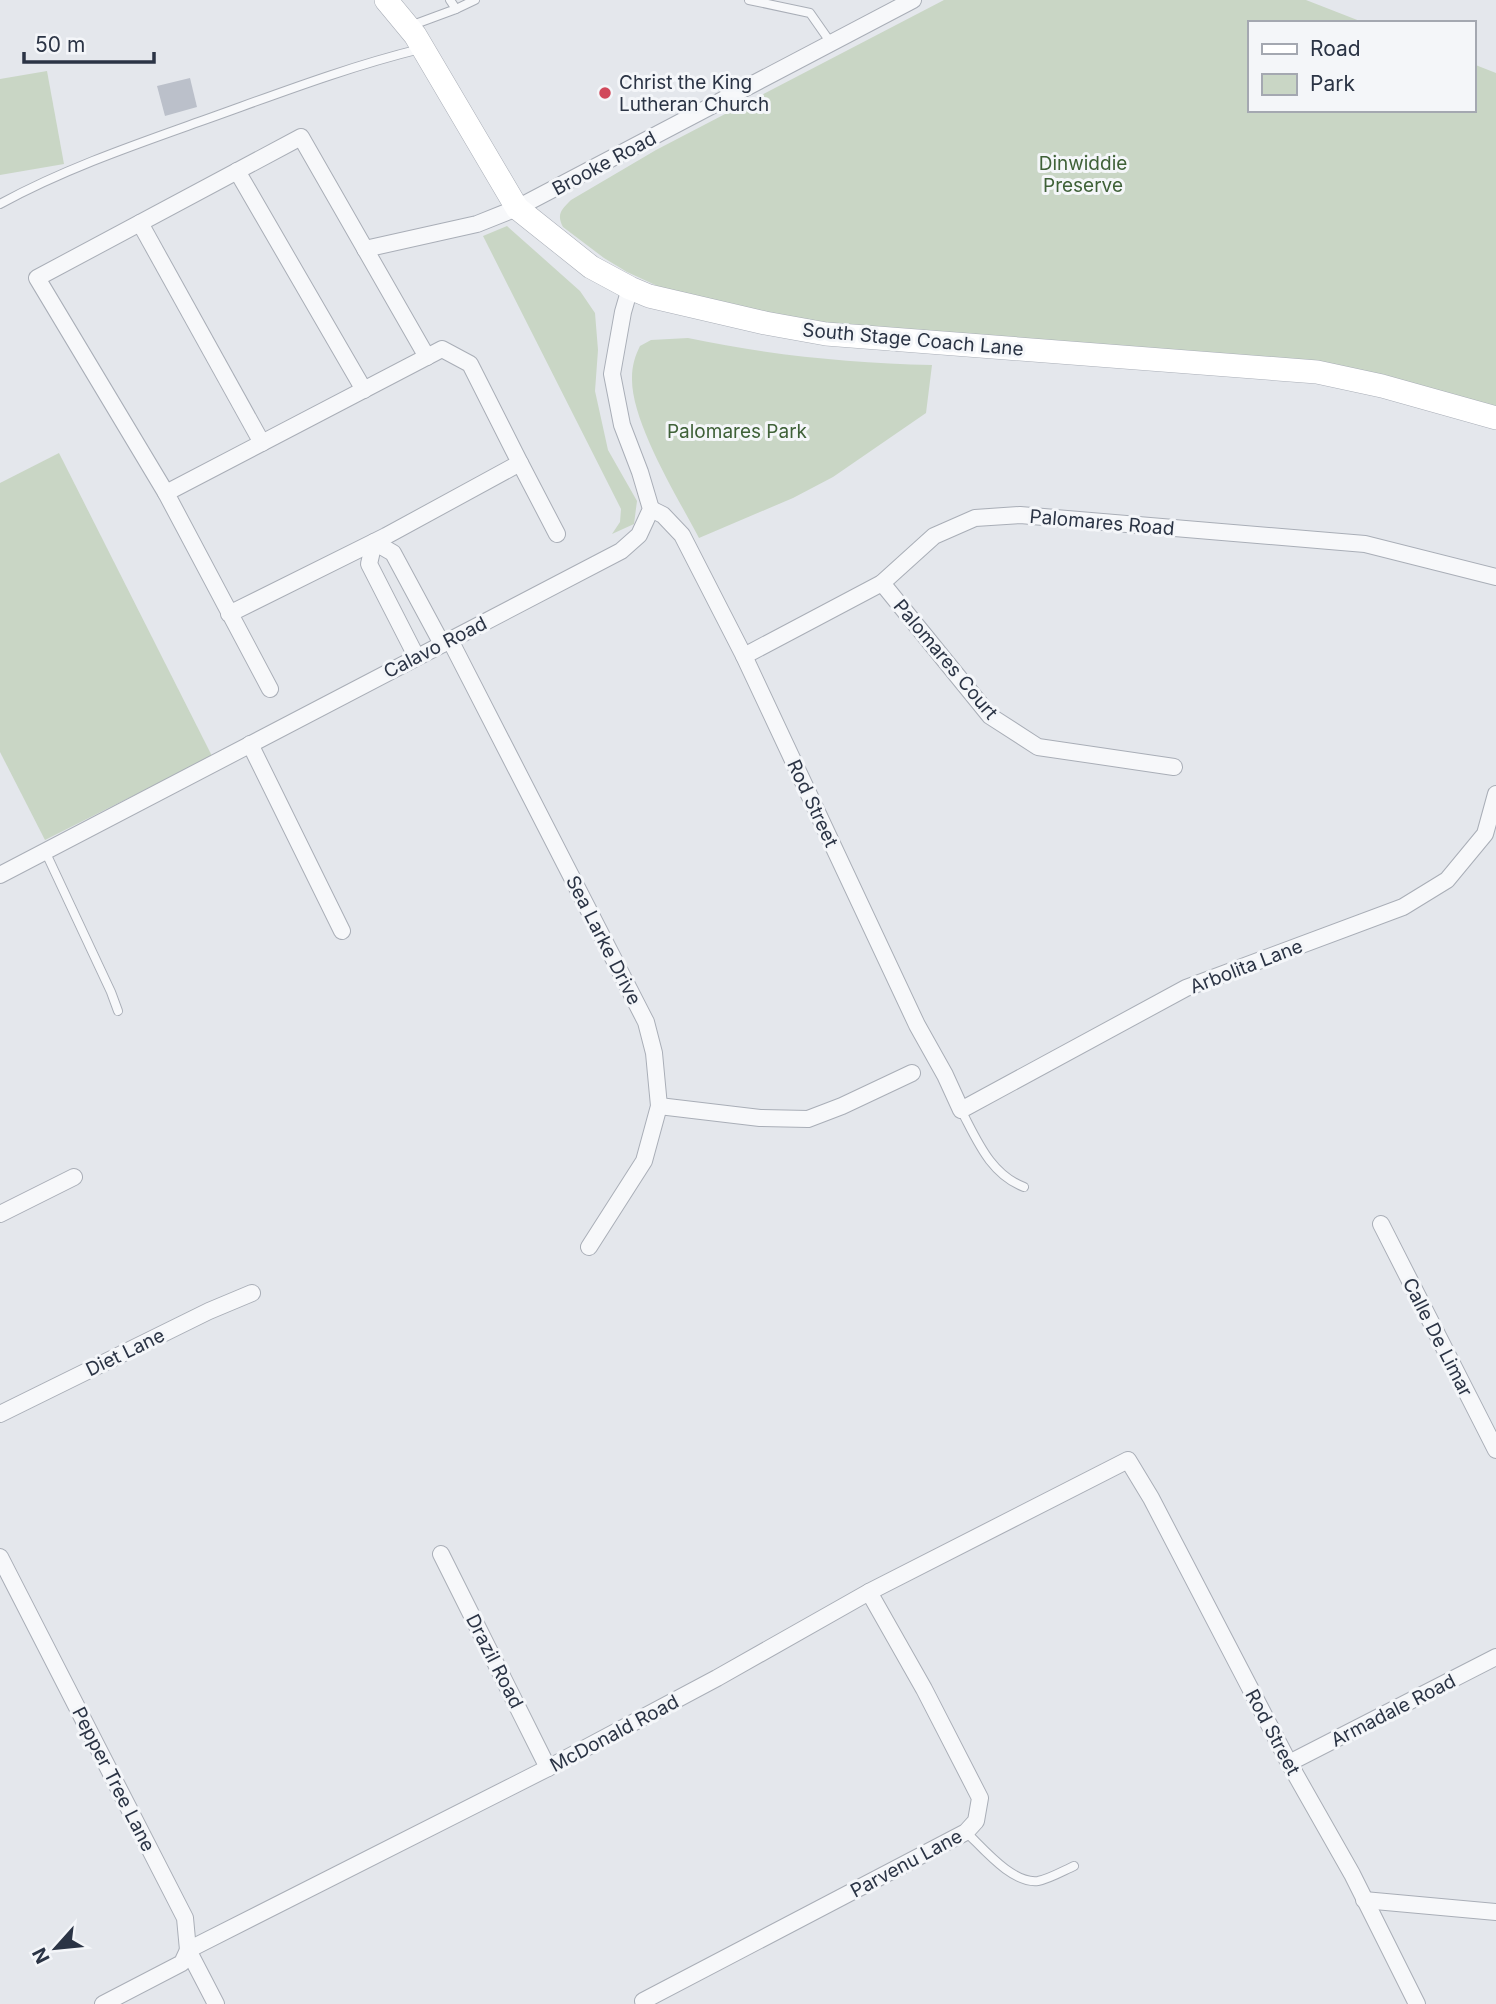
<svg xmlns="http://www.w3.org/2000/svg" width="1496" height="2004" font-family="Inter,sans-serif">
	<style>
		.green { fill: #c9d6c5 }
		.building { fill: #bbc0ca }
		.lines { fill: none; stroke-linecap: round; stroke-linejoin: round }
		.lane-casing { stroke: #a9aeb7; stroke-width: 10 }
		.street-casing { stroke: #a9aeb7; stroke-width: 18 }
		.secondary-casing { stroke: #a9aeb7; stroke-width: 24 }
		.lane { stroke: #f7f8fa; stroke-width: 8 }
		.street { stroke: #f7f8fa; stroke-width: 16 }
		.secondary { stroke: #fff; stroke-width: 23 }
		.poi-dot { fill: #d1495b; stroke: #f4f6f9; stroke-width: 2.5 }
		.labels { text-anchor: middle; stroke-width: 6; stroke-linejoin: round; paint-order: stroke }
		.poi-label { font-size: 19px; fill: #2b3445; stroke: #f4f6f9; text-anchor: start }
		.street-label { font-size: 19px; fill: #2b3445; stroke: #f4f6f9 }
		.park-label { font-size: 19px; fill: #3f6138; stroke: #f4f6f9 }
	</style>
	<rect width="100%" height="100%" fill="#e4e7ec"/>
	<g class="green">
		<path d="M944,0H1306L1365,23H1249V110H1473V64L1496,73V412L1301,366L854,331L677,295L627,272L604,258L563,227C556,214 562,209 571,200L656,150Z"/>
		<path d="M47,71L64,164L0,175V79Z"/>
		<path d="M507,226L580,291L595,313L598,350L595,391L608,450L637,501L634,524L612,534L620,522L621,509L483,236Z"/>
		<path d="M688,338C768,355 850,363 932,365L926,413L833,477L793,498L699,538C678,498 631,422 632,378C632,366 635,356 640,346L651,340Z"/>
		<path d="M59,453L212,756L45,840L0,752V483Z"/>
	</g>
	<path class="building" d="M190,78L197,107L165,116L157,86Z"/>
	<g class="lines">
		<g class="lane-casing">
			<g id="lane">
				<path d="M749,0L810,13L831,43"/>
				<path d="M456,9L475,0"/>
				<path d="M410,26L456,9L450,0"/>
				<path d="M0,204C66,168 137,144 207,119C277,94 347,67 420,49"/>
				<path d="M45,851L111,992L118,1011"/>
				<path d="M961,1110C977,1140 990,1174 1024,1187"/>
				<path d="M966,1832C983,1848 1012,1884 1038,1881C1049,1879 1063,1871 1074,1866"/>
			</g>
		</g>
		<g class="street-casing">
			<g id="street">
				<path d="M237,171L364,390"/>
				<path d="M140,223L262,443"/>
				<path d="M365,249L477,224L517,208L913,0"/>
				<path d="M520,463L557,534"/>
				<path d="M166,493L37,278L301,137L427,357"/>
				<path d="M651,509L663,515L682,535L744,656L917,1025L945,1075L961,1110L1186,988L1403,907L1447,880L1485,834L1496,794"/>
				<path d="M882,583L990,716L1038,747L1174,767"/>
				<path d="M229,614L386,536L520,463L470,364L442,349L166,493L270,689"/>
				<path d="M450,640L646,1022L654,1053L659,1106L644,1161L589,1247"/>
				<path d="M416,656L369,564L374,542L393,553L442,644"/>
				<path d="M744,656L882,583L934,536L975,518L1020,515L1365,544L1496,577"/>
				<path d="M250,744L342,931"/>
				<path d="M0,875L621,551L639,535L651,509L640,472L622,425L612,374L623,312L630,288"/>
				<path d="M659,1106L760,1118L808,1119L842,1106L912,1073"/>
				<path d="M0,1214L74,1177"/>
				<path d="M1381,1224L1496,1450"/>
				<path d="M0,1414L209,1311L252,1293"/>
				<path d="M441,1554L548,1768"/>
				<path d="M0,1557L185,1918L188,1950L216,2004"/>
				<path d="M1289,1763L1496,1657"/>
				<path d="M1364,1900L1496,1912"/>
				<path d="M643,2001L966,1832L976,1821L980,1798L924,1689L869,1592"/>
				<path d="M103,2004L182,1963L188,1950L548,1768L717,1678L869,1592L1128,1460L1151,1498L1289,1763L1352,1874L1417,2004"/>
			</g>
		</g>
		<g class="secondary-casing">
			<path id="secondary" d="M386,0L415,35L517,208L591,267L630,288L649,296L765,323L826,334L1317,372L1382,386L1496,418"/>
		</g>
		<use href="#lane" class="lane"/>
		<use href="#street" class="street"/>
		<use href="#secondary" class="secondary"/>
	</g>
	<circle class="poi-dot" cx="605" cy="93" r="7"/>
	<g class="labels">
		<g class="poi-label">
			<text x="619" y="89">Christ the King<tspan x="619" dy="22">Lutheran Church</tspan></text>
		</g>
		<g class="street-label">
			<text transform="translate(604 163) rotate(-28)" y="7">Brooke Road</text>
			<text transform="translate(913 339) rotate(5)" y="7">South Stage Coach Lane</text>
			<text transform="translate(1102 522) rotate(5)" y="7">Palomares Road</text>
			<text transform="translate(435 647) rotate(-27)" y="7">Calavo Road</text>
			<text transform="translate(946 659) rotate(50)" y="7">Palomares Court</text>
			<text transform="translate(813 803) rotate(65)" y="7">Rod Street</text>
			<text transform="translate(604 940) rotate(63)" y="7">Sea Larke Drive</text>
			<text transform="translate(1246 966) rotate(-21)" y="7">Arbolita Lane</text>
			<text transform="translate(1438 1337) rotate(63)" y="7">Calle De Limar</text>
			<text transform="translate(125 1352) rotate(-26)" y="7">Diet Lane</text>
			<text transform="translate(495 1661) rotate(63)" y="7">Drazil Road</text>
			<text transform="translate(1393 1710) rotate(-27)" y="7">Armadale Road</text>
			<text transform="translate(1273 1732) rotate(62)" y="7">Rod Street</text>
			<text transform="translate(614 1733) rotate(-28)" y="7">McDonald Road</text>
			<text transform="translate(114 1779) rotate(63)" y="7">Pepper Tree Lane</text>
			<text transform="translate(906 1863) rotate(-28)" y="7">Parvenu Lane</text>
		</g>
		<g class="park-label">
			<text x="1083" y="170">Dinwiddie<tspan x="1083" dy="22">Preserve</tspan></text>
			<text x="737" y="438">Palomares Park</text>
		</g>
	</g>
	<rect x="1248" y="21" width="228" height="91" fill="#f4f6f9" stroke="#a4a8b1" stroke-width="2"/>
	<rect x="1262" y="44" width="35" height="10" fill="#ffffff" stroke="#a4a8b1" stroke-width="2"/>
	<text x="1310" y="56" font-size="21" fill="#2b3445">Road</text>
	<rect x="1262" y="74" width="35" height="21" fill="#c9d6c5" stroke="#a4a8b1" stroke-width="2"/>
	<text x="1310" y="91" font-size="21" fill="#2b3445">Park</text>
	<g transform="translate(56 1948) rotate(243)" stroke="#f4f6f9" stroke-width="5" paint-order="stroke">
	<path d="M0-5L12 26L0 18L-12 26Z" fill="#2b3445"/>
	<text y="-10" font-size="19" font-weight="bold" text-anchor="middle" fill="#2b3445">N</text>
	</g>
	<path d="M24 52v10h130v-10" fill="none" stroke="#2b3445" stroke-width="3.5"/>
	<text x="35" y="52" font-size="21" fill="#2b3445" stroke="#f4f6f9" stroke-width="5" paint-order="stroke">50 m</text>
</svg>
